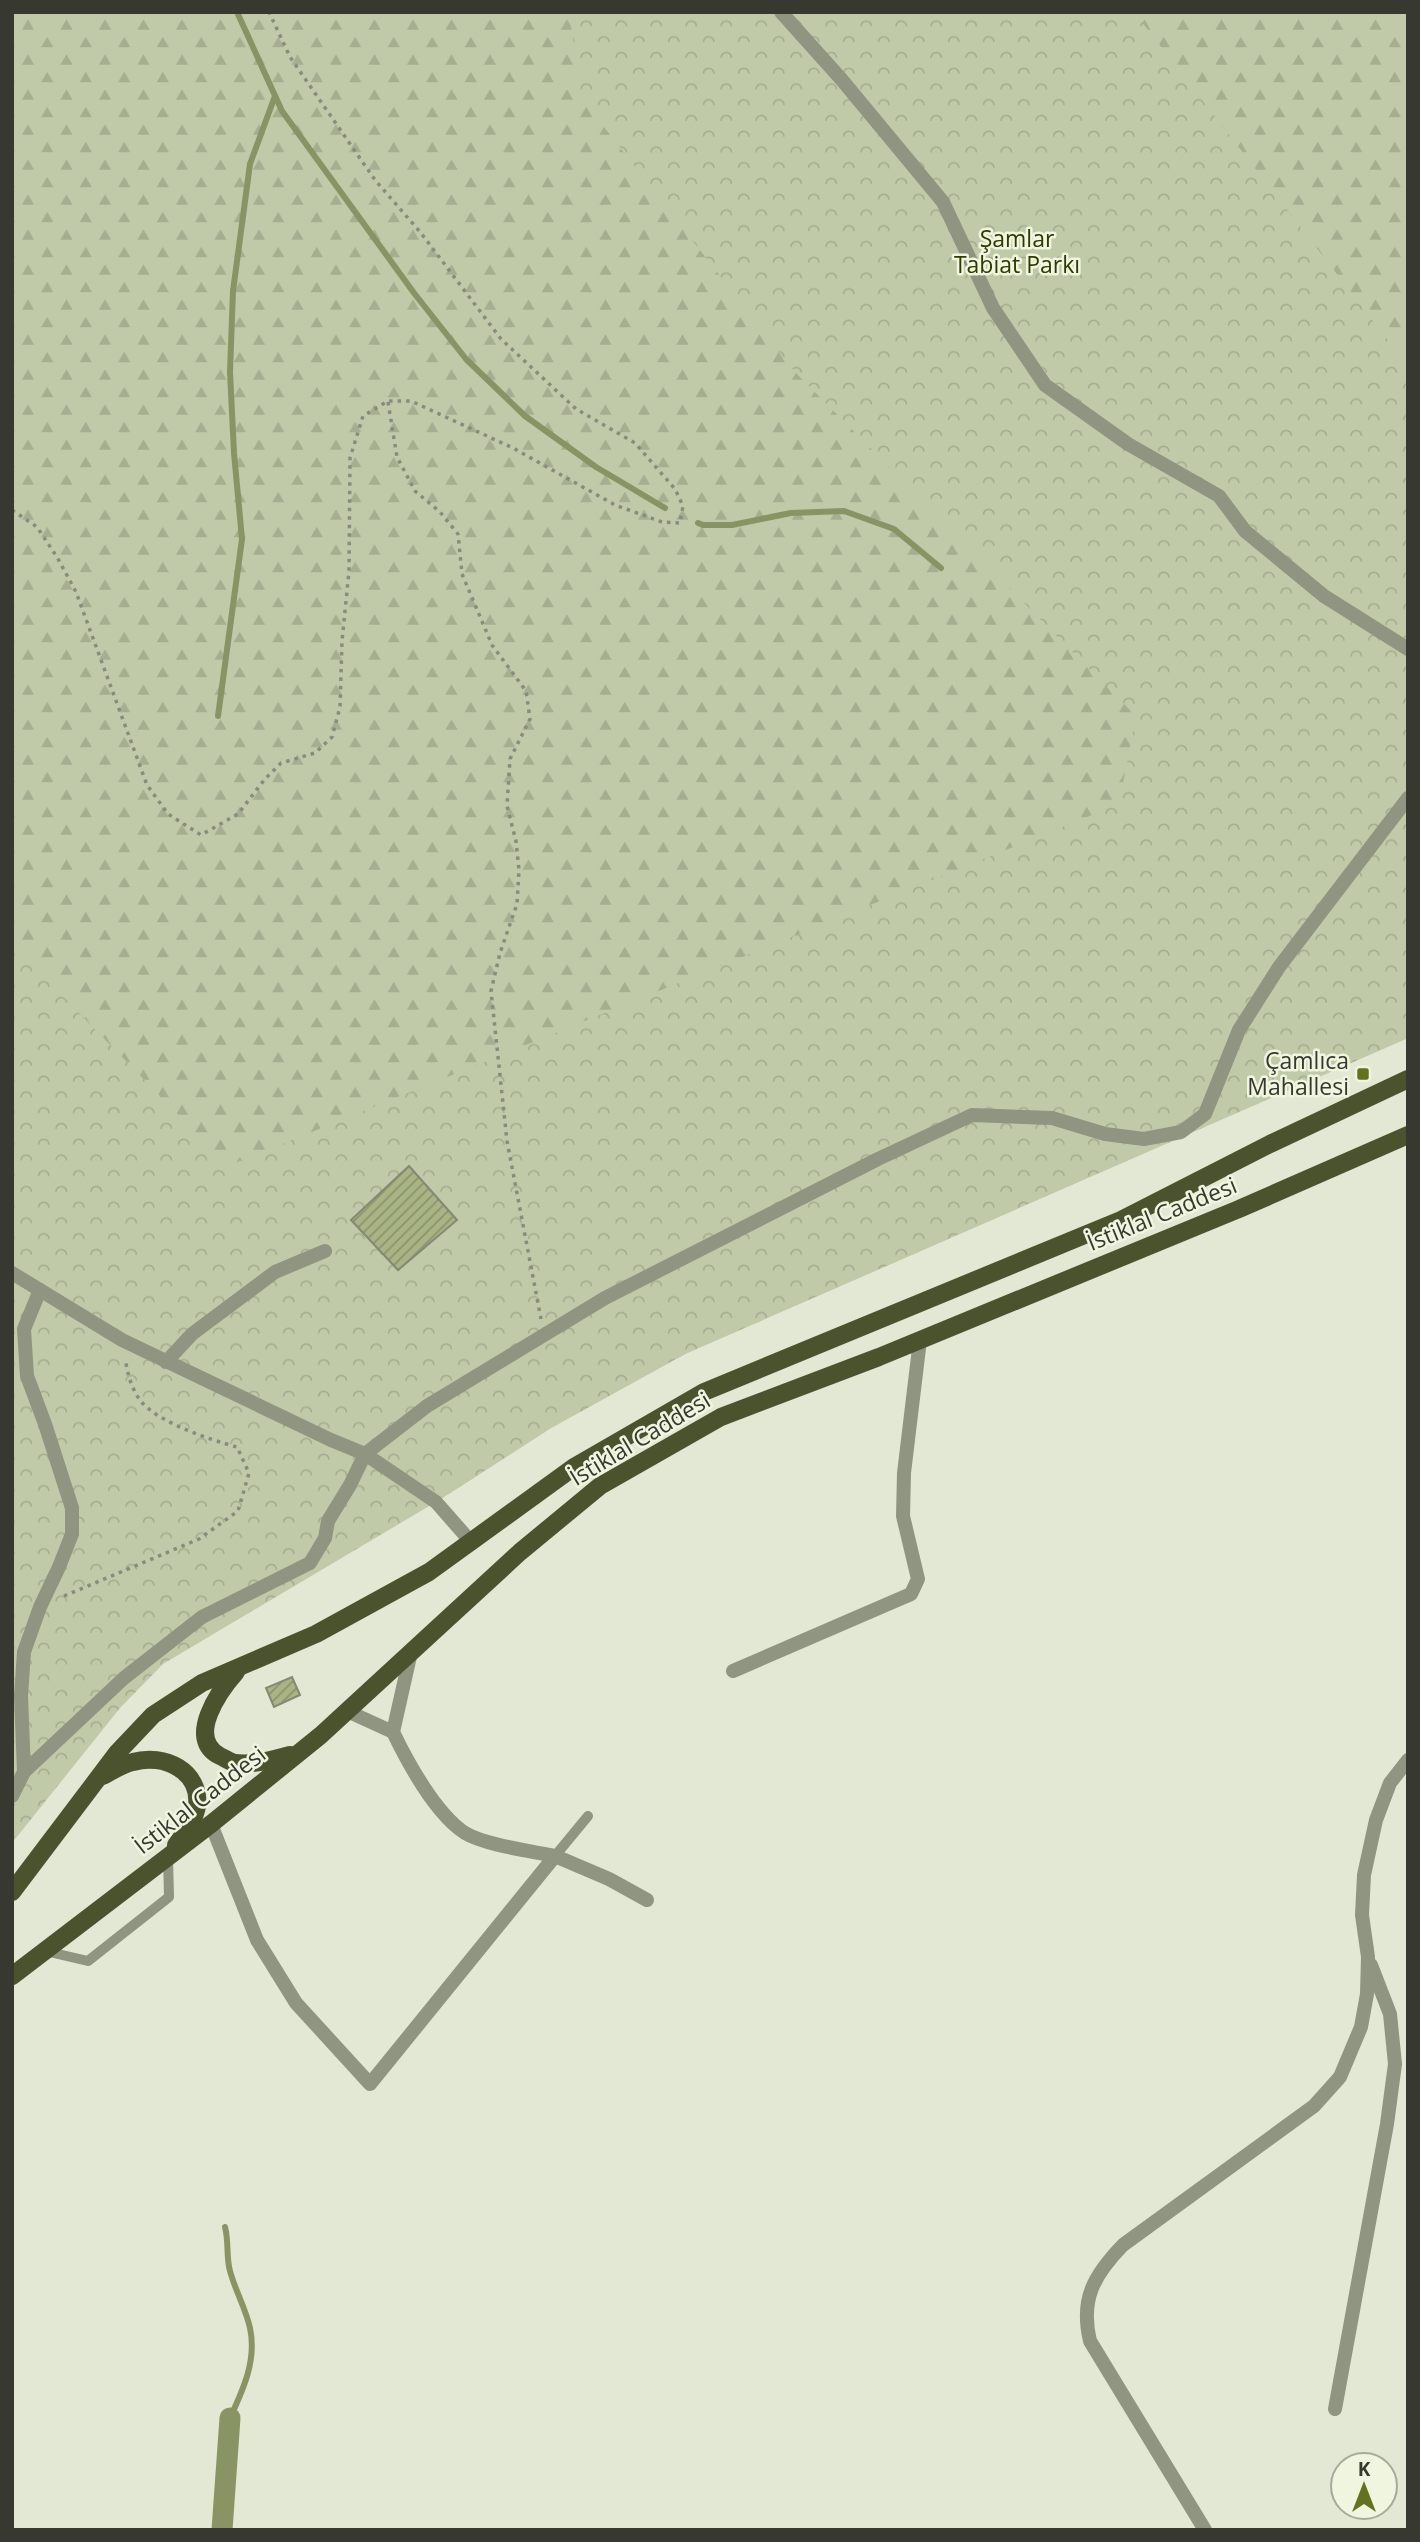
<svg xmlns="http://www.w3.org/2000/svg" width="1420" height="2542" font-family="'Open Sans',sans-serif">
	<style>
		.forest { fill: url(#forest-firs) }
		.park { fill: url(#park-crowns) }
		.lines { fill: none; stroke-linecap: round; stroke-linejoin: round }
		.stream { stroke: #899465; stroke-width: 6 }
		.canal { stroke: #899465; stroke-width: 21 }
		.building { fill: url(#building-hatch); stroke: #848975; stroke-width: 2 }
		.path { stroke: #888c7e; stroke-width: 3.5; stroke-dasharray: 3.5 5; stroke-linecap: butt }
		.service { stroke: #8f9580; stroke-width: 10 }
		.minor { stroke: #8f9580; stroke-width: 14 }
		.primary { stroke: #4b532e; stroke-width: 18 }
		.poi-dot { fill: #63721e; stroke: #f0f5e0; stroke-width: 2.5 }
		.labels { text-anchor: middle; stroke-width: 5; stroke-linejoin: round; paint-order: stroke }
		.park-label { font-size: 23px; fill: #303a00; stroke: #f0f5e0 }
		.poi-label { font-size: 23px; fill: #373931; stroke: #f0f5e0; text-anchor: end }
		.street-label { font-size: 23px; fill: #373931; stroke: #f0f5e0 }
	</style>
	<defs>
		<pattern id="forest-firs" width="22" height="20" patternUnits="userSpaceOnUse" patternTransform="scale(1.75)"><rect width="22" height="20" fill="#c1caa8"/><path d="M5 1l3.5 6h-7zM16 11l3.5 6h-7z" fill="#a6ae91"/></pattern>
		<pattern id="park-crowns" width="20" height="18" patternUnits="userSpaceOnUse" patternTransform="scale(1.75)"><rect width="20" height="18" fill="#c1caa8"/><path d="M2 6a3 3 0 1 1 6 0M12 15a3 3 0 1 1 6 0" fill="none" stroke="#a6ae91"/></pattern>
		<pattern id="building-hatch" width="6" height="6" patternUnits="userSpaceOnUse" patternTransform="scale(1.75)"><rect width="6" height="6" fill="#a8b483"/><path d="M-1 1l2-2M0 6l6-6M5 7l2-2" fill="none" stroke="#8a936c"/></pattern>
	</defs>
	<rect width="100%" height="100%" fill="#e2e8d3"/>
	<path class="forest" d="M12,12H1408V1038L685,1354L551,1428L436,1502L251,1575L12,1775Z"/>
	<path class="park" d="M569,12H1134L1408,366V1038L685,1354L551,1428L436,1502L163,1664L120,1708L12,1843V944L228,1166L1119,804L1136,716L795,372L582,99Z"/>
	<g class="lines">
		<g class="stream">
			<path d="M237,12L282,111L414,293L466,359L525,416L596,467L665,508"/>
			<path d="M698,523L703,525H732L791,513L844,511L894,529L941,568"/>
			<path d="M218,716L242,539L234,453L230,372L233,291L250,164L275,96"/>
			<path d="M225,2227C229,2242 226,2257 230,2271C235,2290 246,2309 250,2328C257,2360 243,2390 230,2418"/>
		</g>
		<path class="canal" d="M222,2530L230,2418"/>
	</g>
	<g class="building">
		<path d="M409,1166L457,1220L398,1270L351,1220Z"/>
		<path d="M292,1677L300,1695L274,1707L266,1688Z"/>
	</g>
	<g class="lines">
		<g class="path">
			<path d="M388,402L397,457L415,491L440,512L458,534L462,574L492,645L526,691L530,719L510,759L507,806L516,841L519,870L517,904L500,953L491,991L507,1141L541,1319"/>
			<path d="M12,510L37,527L57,557L76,592L147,785L168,814L201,835L238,814L265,779L281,763L315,753L332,737L340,707L342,641L349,571L350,458L363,416L388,401H411L513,448L615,505L662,522L680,523L683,506L675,489L635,443L576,409L501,339L421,233L375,180L290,57L269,12"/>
			<path d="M64,1596L199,1539L238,1511L249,1473L237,1447C211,1440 156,1422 140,1400C131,1388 128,1374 125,1359"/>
		</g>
		<g class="service">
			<path d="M555,1856L588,1816"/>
			<path d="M45,1951L88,1961L169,1897L168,1857"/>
		</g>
		<g class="minor">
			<path d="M781,12L842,80L943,202L993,308L1045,385L1128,444L1219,496L1245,531L1324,596L1408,649"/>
			<path d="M12,1273L122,1340L331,1440L365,1454L436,1502L472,1543"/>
			<path d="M166,1362L192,1334L275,1272L325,1251"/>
			<path d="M733,1671L911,1594L918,1579L903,1516L904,1473L920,1340"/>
			<path d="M347,1711L393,1732L411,1652"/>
			<path d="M24,1772L124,1678L202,1617L310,1563L325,1538L328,1521L350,1485L365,1454L427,1406L605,1298L878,1159L972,1115L1052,1118L1105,1134L1144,1139L1181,1132L1205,1114L1239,1030L1279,967L1408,798"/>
			<path d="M12,1796L24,1772L21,1696L24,1652L40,1607L59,1567L72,1534V1508L45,1424L27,1376L24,1329L40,1290"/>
			<path d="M211,1824L257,1940L296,2003L370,2084L555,1856C531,1851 485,1845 465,1833C436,1814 408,1763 393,1732"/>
			<path d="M555,1856L609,1879L647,1900"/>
			<path d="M1335,2409L1387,2124L1395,2064L1390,2014L1371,1965"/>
			<path d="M1205,2530L1090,2341C1080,2299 1094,2275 1123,2245L1314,2106L1340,2077L1361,2027L1367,1994L1368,1957L1362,1915L1364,1875L1376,1820L1390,1783L1408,1760"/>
		</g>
		<g class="primary">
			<path d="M236,1672C220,1690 185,1739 220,1756C225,1758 230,1762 235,1763C253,1765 272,1760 290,1755"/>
			<path d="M103,1776C112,1771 123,1764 133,1762C164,1753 201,1771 197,1806C195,1820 184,1834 176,1845"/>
			<path d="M12,1892L117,1753L153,1715L202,1683L316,1634L429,1572L574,1467L704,1392L1121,1220L1270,1144L1408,1079"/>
			<path d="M12,1976L211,1824L321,1735L520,1552L600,1486L721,1417L879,1357L1239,1209L1408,1135"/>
		</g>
	</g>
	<rect class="poi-dot" x="1356" y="1067" width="14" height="14" rx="3.5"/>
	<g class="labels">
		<g class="park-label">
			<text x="1017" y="247">Şamlar<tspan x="1017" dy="26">Tabiat Parkı</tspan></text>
		</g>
		<g class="poi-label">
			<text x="1349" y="1069">Çamlıca<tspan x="1349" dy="26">Mahallesi</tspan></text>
		</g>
		<g class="street-label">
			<text transform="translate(1162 1214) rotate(-22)" y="8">İstiklal Caddesi</text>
			<text transform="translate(640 1439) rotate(-31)" y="8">İstiklal Caddesi</text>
			<text transform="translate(200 1800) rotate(-38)" y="8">İstiklal Caddesi</text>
		</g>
	</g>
	<rect width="1420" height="2542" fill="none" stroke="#373931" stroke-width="28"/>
	<g transform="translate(1364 2486)"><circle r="33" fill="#f0f5e0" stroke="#a6aa9a" stroke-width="2"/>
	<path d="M0-5L12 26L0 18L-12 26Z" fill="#63721e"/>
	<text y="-10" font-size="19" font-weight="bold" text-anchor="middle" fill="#373931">K</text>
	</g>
</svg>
